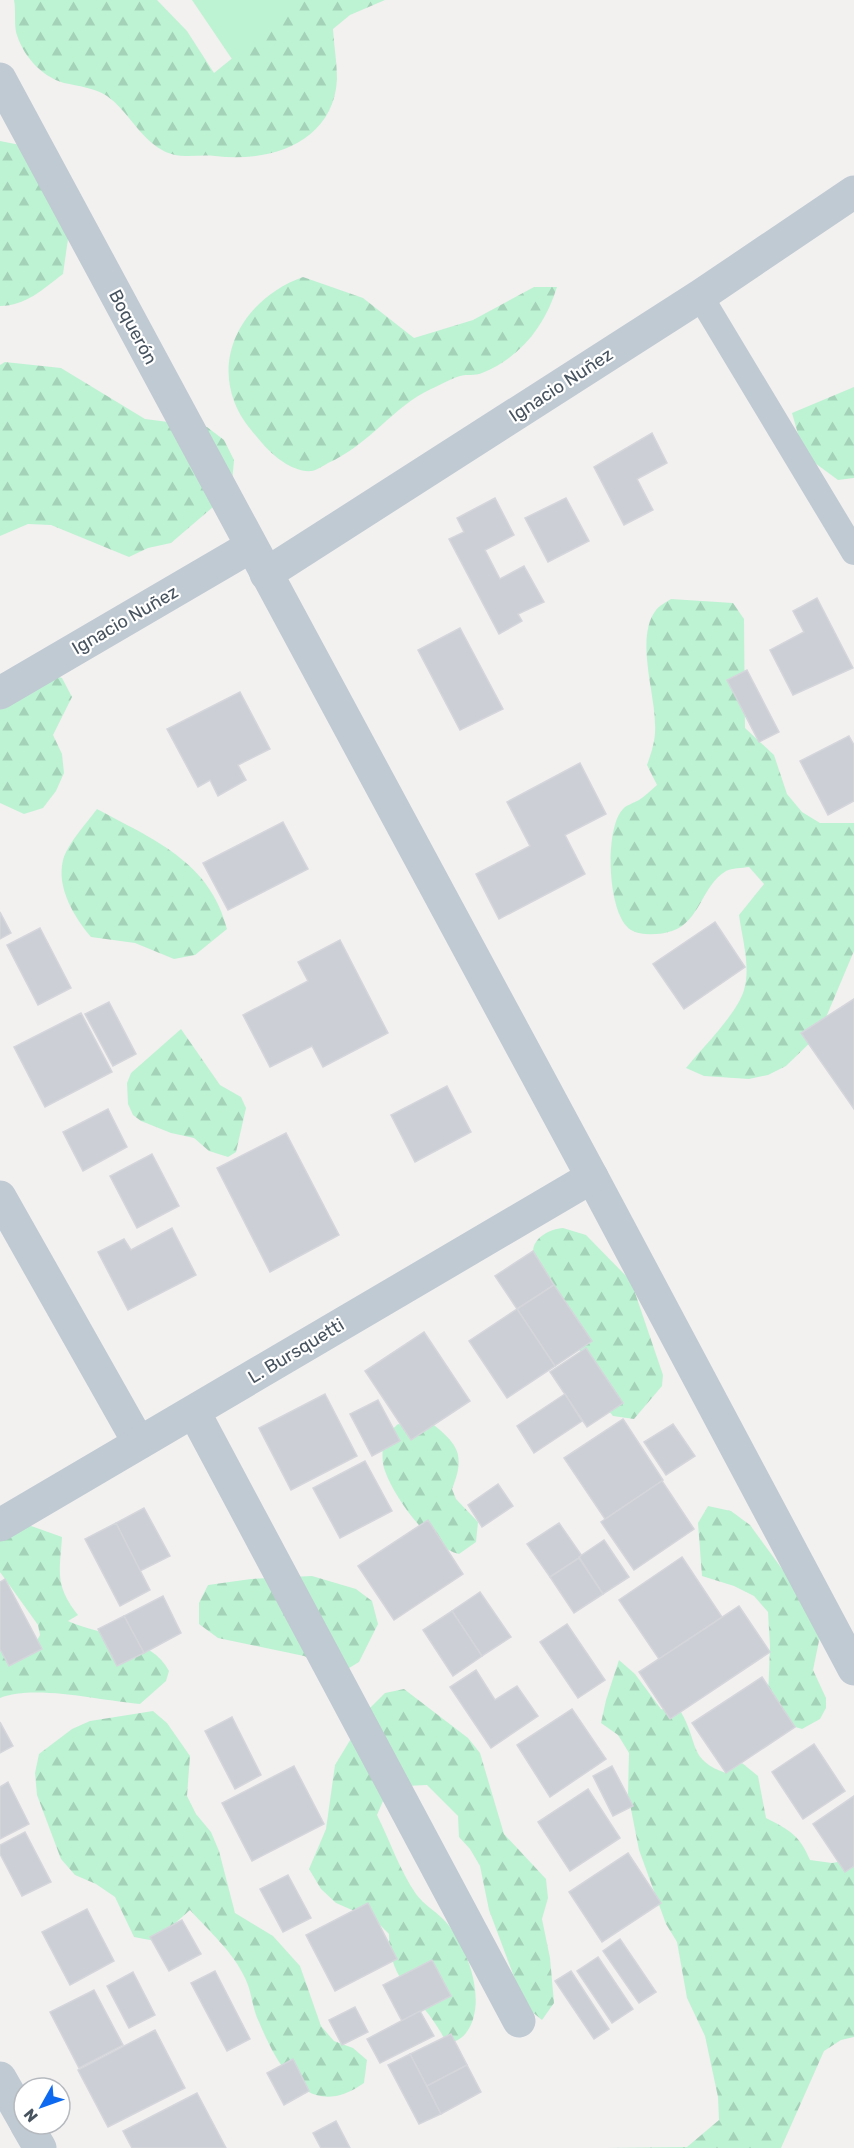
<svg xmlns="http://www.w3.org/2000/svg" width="854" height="2148" font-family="Rubik,sans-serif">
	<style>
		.grass { fill: #bdf3d3 }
		.forest { fill: url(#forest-firs) }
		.building { fill: #cccfd5; stroke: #d4d6dc; stroke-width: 1.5 }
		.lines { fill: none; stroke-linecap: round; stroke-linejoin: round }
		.lane { stroke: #c0cad3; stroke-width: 26 }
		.street { stroke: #c0cad3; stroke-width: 33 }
		.labels { text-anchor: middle; stroke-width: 4.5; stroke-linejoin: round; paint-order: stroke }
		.street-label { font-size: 18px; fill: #47535f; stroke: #fff }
	</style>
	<defs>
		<pattern id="forest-firs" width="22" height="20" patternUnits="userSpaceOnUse" patternTransform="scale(1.5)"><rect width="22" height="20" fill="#bdf3d3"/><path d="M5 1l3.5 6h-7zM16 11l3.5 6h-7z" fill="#a4d2b8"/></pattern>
	</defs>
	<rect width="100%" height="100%" fill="#f3f0f0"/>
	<path class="grass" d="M192,0H347L240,71Z"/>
	<g class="forest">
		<path d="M14,0H157L187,31L214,73L304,0H385L350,15L333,29C334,45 337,63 337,79C334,143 269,163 215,156C196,154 179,160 162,150C139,137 128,111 107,96C95,88 78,86 64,83C40,76 22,54 16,32C14,22 16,10 14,0Z"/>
		<path d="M0,141L20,145L69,232L63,274C43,289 26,306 0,306Z"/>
		<path d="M303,277L363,298L414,338L473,320L534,287H557C545,326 521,357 482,373C475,376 467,374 460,376C450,379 440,385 431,389C394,406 369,445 328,463C323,466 317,470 312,471C293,473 272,455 262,443C251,430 240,418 234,401C214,346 252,295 303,277Z"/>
		<path d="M5,362L61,368L145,419L207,427L224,440L234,460L232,483L220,501L171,543L148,548L129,557L51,525L28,524L0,536V365Z"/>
		<path d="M854,387V478L838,480L804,455L792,413Z"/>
		<path d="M671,599L733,603L744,619L745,728L774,755L787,794L802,812L820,823H854V951L819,1034L786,1066L768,1075L749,1079L704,1076L686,1068C702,1048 737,1014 744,990C751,967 742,938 739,915L764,884L749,867C742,868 732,868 726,871C702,885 700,922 672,931C661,935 641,936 631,930C607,916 604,828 623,809C626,805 634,803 639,800C645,796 651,790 657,785L647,765C652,751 656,739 655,724C655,693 635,637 656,610C659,606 666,602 671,599Z"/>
		<path d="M41,670L62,678L72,697L53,735L62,754L64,773L56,791L43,808L24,814L0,803V674Z"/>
		<path d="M97,809C152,839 210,861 227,929L195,955L174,959L135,943L91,937C75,918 56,888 63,860C68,843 86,824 97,809Z"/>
		<path d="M181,1029L220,1085L241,1097L246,1108L236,1152L228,1157L209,1151L194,1138L171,1133L141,1121L133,1115L128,1104L127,1083L131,1073Z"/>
		<path d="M563,1228L586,1235L631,1281L663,1375L662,1386L634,1419L613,1416C590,1389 584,1360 572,1329C567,1316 558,1305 551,1293C544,1281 531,1266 533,1251C534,1237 550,1229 563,1228Z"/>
		<path d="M430,1422C458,1444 466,1454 452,1489L456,1499L478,1522L476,1542L459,1554C430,1547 395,1499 385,1471C381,1461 383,1449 383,1438L398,1424L409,1426Z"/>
		<path d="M708,1506L731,1511L750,1525L788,1577L820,1636L813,1670L826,1698V1708L820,1719L802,1729L792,1726L768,1700L770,1646L768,1612L754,1596L734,1586L702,1576L698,1523Z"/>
		<path d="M0,1521L20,1522L62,1537C60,1571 54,1585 78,1615L68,1621C101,1636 152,1637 169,1671L166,1681L140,1704C102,1701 35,1684 0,1698V1645L35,1644L40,1635L38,1625L0,1572Z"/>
		<path d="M312,1576L356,1589L372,1601L378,1624L359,1662L341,1673L304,1656L218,1638L199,1624V1603L208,1585L251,1579Z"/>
		<path d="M619,1660L635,1674L661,1709L681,1712C699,1743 688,1760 726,1773L742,1763L758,1776L766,1818C790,1830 800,1836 810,1860L832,1863L854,1859V2037L841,2040L824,2051L781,2148H604L687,2147L719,2120L718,2097L705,2036L687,1998L677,1942L666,1924L639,1850L628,1794L629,1753L618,1735L601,1723L606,1700Z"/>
		<path d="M404,1689L468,1738L480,1753L504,1834L546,1879L548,1898L542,1919L550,1958L554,2003L542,2020L525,2006L489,1910L480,1866L470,1849L459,1837L458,1816L427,1785L406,1786L386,1794L377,1815C390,1841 400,1871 416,1894C424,1905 434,1910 443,1919C467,1943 489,2003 466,2033C462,2039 453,2042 447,2045C428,1999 388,1987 389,1934L375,1920L336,1903L321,1889L309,1869L326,1829L335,1765L369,1709L385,1693Z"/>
		<path d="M153,1711L167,1723L190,1756L187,1796L196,1814L211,1832L219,1851L235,1913L273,1936L300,1966L321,2026L334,2041L353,2048L367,2060L364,2083C308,2123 278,2067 259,2022C252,2008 252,1992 245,1978C233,1952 209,1931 190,1910L155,1941L134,1937L115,1897L96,1884L75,1875L61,1859L37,1795L35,1773L39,1754L72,1729L90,1721Z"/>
	</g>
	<g class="building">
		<path d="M652,433L667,463L637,479L653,510L624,525L594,467Z"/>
		<path d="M495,498L514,535L485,550L500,579L524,566L544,602L518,614L522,621L499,634L449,539L464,532L457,518Z"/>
		<path d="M566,498L589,541L548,562L525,518Z"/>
		<path d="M817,598L853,668L793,695L770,650L804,632L793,611Z"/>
		<path d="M460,628L503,709L460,730L418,650Z"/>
		<path d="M747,670L779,732L759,742L727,680Z"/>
		<path d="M240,692L270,749L238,765L246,780L218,796L210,780L198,787L167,729Z"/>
		<path d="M849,736L854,745V801L828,815L800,761Z"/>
		<path d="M580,763L606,814L565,835L585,874L499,919L476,874L530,846L507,802Z"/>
		<path d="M283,822L308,869L228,910L203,863Z"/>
		<path d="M0,912L11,933L0,939Z"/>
		<path d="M715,922L745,967L684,1009L653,964Z"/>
		<path d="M40,928L71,988L38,1005L7,945Z"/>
		<path d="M340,940L388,1033L323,1067L312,1046L270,1067L243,1015L308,981L298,962Z"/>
		<path d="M854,999V1109L801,1033Z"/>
		<path d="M109,1002L136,1054L113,1066L85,1014Z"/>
		<path d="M81,1013L112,1072L45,1107L14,1047Z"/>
		<path d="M447,1086L471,1132L415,1162L391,1115Z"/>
		<path d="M108,1109L127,1147L83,1171L63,1132Z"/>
		<path d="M286,1133L339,1235L270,1272L217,1168Z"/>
		<path d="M152,1154L179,1206L137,1228L110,1176Z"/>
		<path d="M172,1228L196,1275L128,1310L98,1252L124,1239L131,1250Z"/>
		<path d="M533,1251L554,1285L517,1309L495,1276Z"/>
		<path d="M554,1285L592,1341L555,1366L517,1309Z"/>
		<path d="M517,1309L555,1366L507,1398L469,1341Z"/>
		<path d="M424,1332L470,1401L411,1440L365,1371Z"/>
		<path d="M586,1348L623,1403L587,1427L550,1372Z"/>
		<path d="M325,1394L357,1456L291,1490L259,1428Z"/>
		<path d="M565,1394L582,1421L534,1453L517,1426Z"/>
		<path d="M378,1400L400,1441L372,1456L350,1414Z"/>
		<path d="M623,1419L663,1480L605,1519L564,1458Z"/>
		<path d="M673,1424L695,1456L666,1475L644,1442Z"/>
		<path d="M365,1461L392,1511L340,1538L313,1488Z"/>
		<path d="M662,1481L694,1529L634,1570L601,1522Z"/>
		<path d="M498,1484L513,1506L482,1527L468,1505Z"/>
		<path d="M144,1508L170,1556L140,1571L116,1523Z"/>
		<path d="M428,1520L463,1574L394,1620L358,1566Z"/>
		<path d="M116,1523L150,1590L120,1606L85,1539Z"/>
		<path d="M559,1523L582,1556L550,1577L527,1544Z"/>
		<path d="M604,1540L629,1577L603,1594L579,1557Z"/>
		<path d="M682,1557L722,1617L659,1659L619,1600Z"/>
		<path d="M579,1558L603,1594L574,1613L550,1577Z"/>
		<path d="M5,1579L42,1649L9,1666L0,1649V1582Z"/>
		<path d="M480,1592L511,1637L482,1656L452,1611Z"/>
		<path d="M163,1596L181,1633L144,1653L124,1616Z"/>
		<path d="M739,1606L770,1652L670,1719L639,1672Z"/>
		<path d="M452,1611L482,1656L453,1676L423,1630Z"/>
		<path d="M124,1616L144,1653L117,1666L98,1629Z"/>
		<path d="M567,1624L605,1680L578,1698L540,1642Z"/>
		<path d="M476,1670L495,1700L517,1686L538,1716L491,1748L450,1687Z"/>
		<path d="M762,1677L795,1727L726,1773L692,1723Z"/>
		<path d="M572,1709L606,1759L550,1797L517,1745Z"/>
		<path d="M232,1717L261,1775L235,1789L205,1731Z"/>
		<path d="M0,1722L13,1746L0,1753Z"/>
		<path d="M814,1744L845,1791L803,1819L772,1772Z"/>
		<path d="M294,1766L324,1824L252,1861L222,1803Z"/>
		<path d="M612,1766L633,1806L613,1816L593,1776Z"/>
		<path d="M8,1782L29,1824L0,1839V1787Z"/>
		<path d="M588,1789L620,1838L570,1871L538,1822Z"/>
		<path d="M854,1796V1866L845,1872L813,1824Z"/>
		<path d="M25,1832L51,1882L22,1896L0,1854V1845Z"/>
		<path d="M628,1853L661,1903L602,1942L569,1892Z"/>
		<path d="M288,1875L311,1918L283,1932L260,1889Z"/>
		<path d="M368,1903L397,1959L335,1991L306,1935Z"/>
		<path d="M87,1909L114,1961L70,1985L42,1932Z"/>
		<path d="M182,1920L201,1954L169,1971L150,1937Z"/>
		<path d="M620,1939L656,1992L639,2003L603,1951Z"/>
		<path d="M598,1957L633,2009L612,2023L577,1971Z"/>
		<path d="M432,1960L451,1996L402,2021L383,1985Z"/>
		<path d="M215,1971L250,2039L227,2051L191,1983Z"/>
		<path d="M571,1971L609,2029L594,2039L555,1981Z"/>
		<path d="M133,1972L155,2015L129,2028L107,1986Z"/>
		<path d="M94,1990L123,2045L79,2068L50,2012Z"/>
		<path d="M355,2007L368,2032L342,2045L329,2020Z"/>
		<path d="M420,2011L434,2036L380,2063L367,2039Z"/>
		<path d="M155,2030L185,2088L108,2127L78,2070Z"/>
		<path d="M451,2034L467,2065L427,2086L410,2054Z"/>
		<path d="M410,2054L441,2114L419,2124L388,2065Z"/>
		<path d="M293,2059L309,2091L284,2105L267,2073Z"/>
		<path d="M467,2065L481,2092L441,2114L427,2086Z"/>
		<path d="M197,2093L226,2148H132L123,2131Z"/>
		<path d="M336,2121L350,2148H321L313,2133Z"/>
	</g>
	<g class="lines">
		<path class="lane" d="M700,296L854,552"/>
		<g class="street">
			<path d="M0,79L592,1177L854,1669"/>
			<path d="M266,574L700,296L854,192"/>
			<path d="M0,693L250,547"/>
			<path d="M0,1197L139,1443"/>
			<path d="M194,1412L519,2021"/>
			<path d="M0,1525L592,1177"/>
			<path d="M0,2078L24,2120"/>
			<path d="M26,2124L40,2148"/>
		</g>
	</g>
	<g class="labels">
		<g class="street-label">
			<text transform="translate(133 327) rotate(62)" y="6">Boquerón</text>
			<text transform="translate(561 385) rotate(-33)" y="6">Ignacio Nuñez</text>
			<text transform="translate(125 620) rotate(-30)" y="6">Ignacio Nuñez</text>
			<text transform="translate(296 1351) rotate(-31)" y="6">L. Bursquetti</text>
		</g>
	</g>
	<g transform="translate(42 2106) rotate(230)"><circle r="28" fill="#ffffff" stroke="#b5babf" stroke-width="1.5"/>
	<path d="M0-4.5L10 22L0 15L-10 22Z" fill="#0d6af0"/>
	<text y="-9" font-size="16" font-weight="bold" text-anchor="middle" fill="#47535f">N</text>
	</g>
</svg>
